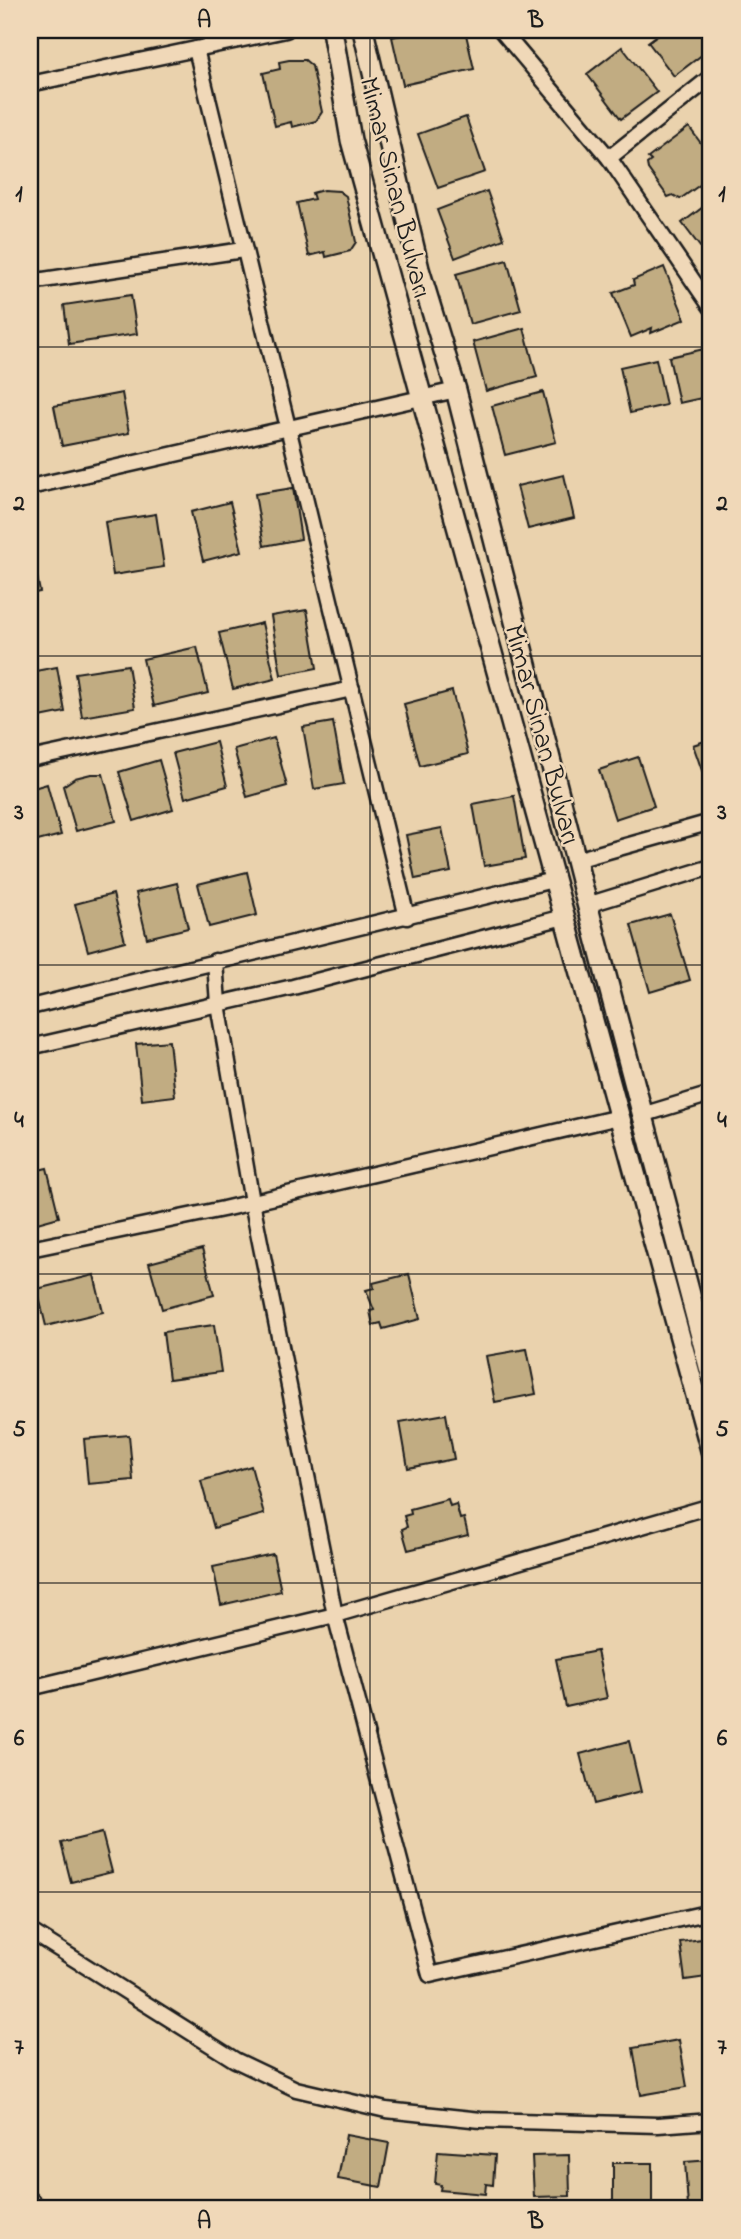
<svg xmlns="http://www.w3.org/2000/svg" width="741" height="2239" font-family="'Indie Flower',sans-serif">
	<style>
		.building { fill: #c1ac82; stroke: #1c1c1c; stroke-width: 2 }
		.lines { fill: none; stroke-linecap: round; stroke-linejoin: round }
		.street-casing { stroke: #1c1c1c; stroke-width: 19 }
		.secondary-casing { stroke: #1c1c1c; stroke-width: 24 }
		.street { stroke: #f0d8b8; stroke-width: 14 }
		.secondary { stroke: #f0d8b8; stroke-width: 19 }
		.grid { fill: none; stroke: #1c1c1c; stroke-width: 2; stroke-opacity: 0.55 }
		.labels { text-anchor: middle; stroke-width: 5; stroke-linejoin: round; paint-order: stroke }
		.street-label { font-size: 28px; fill: #1c1c1c; stroke: #f0d8b8 }
		.neatline { fill: none; stroke: #1c1c1c; stroke-width: 2.5 }
		.grid-label { font-size: 23px; text-anchor: middle; font-weight: bold; fill: #1c1c1c }
	</style>
	<rect width="100%" height="100%" fill="#ead2ad"/>
	<filter id="ink" filterUnits="userSpaceOnUse"><feTurbulence type="fractalNoise" baseFrequency=".0143" numOctaves="2"/><feDisplacementMap in="SourceGraphic" scale="14" xChannelSelector="R" yChannelSelector="G"/><feConvolveMatrix kernelMatrix="1 2 1 2 8 2 1 2 1" color-interpolation-filters="sRGB"/></filter>
	<g filter="url(#ink)">
		<g class="building">
			<path d="M424,30H465L474,69L403,85L392,37Z"/>
			<path d="M664,30H711V48L674,76L648,42Z"/>
			<path d="M622,47L657,92L621,119L587,74Z"/>
			<path d="M289,60H305L312,66L322,112L316,121L292,127L291,122L275,126L263,73L280,69L279,62Z"/>
			<path d="M466,117L485,172L438,188L418,134Z"/>
			<path d="M689,127L711,157V177L680,199L673,195L668,197L648,169L647,164L651,161L648,158Z"/>
			<path d="M323,190L339,191L346,196L356,242L350,251L326,257L325,252L309,256L297,203L314,199L312,193Z"/>
			<path d="M487,191L504,239L455,258L437,210Z"/>
			<path d="M711,201V259L710,260L682,223Z"/>
			<path d="M507,260L521,310L470,324L456,274Z"/>
			<path d="M664,267L685,319L651,333L652,328L631,337L613,293L634,285L633,280Z"/>
			<path d="M131,295L137,334L69,344L64,305Z"/>
			<path d="M524,328L537,377L486,391L473,342Z"/>
			<path d="M704,349L711,378V396L679,403L669,357Z"/>
			<path d="M656,359L666,405L630,413L620,367Z"/>
			<path d="M543,392L556,442L505,455L492,406Z"/>
			<path d="M122,393L129,433L62,446L54,406Z"/>
			<path d="M564,475L574,518L528,529L517,486Z"/>
			<path d="M293,488L301,539L264,546L255,494Z"/>
			<path d="M230,502L242,551L203,561L191,512Z"/>
			<path d="M156,514L164,567L113,575L105,522Z"/>
			<path d="M30,542L40,592L30,594Z"/>
			<path d="M307,610L317,668L281,675L271,616Z"/>
			<path d="M262,623L275,679L233,689L219,633Z"/>
			<path d="M197,647L208,693L154,706L143,659Z"/>
			<path d="M128,665L135,708L82,717L75,673Z"/>
			<path d="M57,667L65,712L30,719V672Z"/>
			<path d="M452,691L468,754L420,766L404,704Z"/>
			<path d="M333,722L344,784L314,789L303,727Z"/>
			<path d="M274,738L287,786L247,797L234,749Z"/>
			<path d="M711,739V793H710L693,745Z"/>
			<path d="M216,742L227,786L185,798L173,753Z"/>
			<path d="M638,757L654,806L615,819L599,770Z"/>
			<path d="M159,760L173,809L134,821L119,772Z"/>
			<path d="M91,774H103L116,821L76,831L63,786L75,778Z"/>
			<path d="M47,784L61,835L30,843V789Z"/>
			<path d="M514,796L525,859L484,866L473,804Z"/>
			<path d="M442,828L451,872L415,879L406,835Z"/>
			<path d="M247,872L257,915L209,927L198,884Z"/>
			<path d="M177,883L188,928L147,938L136,893Z"/>
			<path d="M113,894L125,941L88,951L75,904Z"/>
			<path d="M670,914L690,980L650,992L631,925Z"/>
			<path d="M169,1041L175,1096L142,1100L136,1044Z"/>
			<path d="M47,1168L59,1217L30,1225V1172Z"/>
			<path d="M202,1249L214,1295L162,1309L149,1263Z"/>
			<path d="M409,1274L420,1319L383,1329L381,1323L373,1325L370,1311L374,1310L366,1290L374,1288L373,1283Z"/>
			<path d="M94,1275L103,1312L46,1326L37,1289Z"/>
			<path d="M214,1325L221,1372L169,1379L163,1332Z"/>
			<path d="M527,1349L536,1394L495,1402L486,1356Z"/>
			<path d="M446,1414L454,1459L408,1468L400,1422Z"/>
			<path d="M129,1435L133,1480L88,1484L84,1439Z"/>
			<path d="M251,1466L264,1514L214,1528L201,1481Z"/>
			<path d="M448,1499L450,1506L456,1504L460,1519L464,1518L468,1535L408,1550L402,1529L407,1527L404,1516L411,1514L410,1509Z"/>
			<path d="M273,1554L281,1591L221,1605L213,1567Z"/>
			<path d="M597,1651L607,1698L566,1707L556,1659Z"/>
			<path d="M629,1741L641,1792L593,1804L580,1754Z"/>
			<path d="M102,1833L112,1872L71,1882L61,1843Z"/>
			<path d="M702,1939L707,1977L685,1980L680,1942Z"/>
			<path d="M679,2040L687,2087L641,2095L633,2048Z"/>
			<path d="M346,2135L389,2143L381,2187L338,2179Z"/>
			<path d="M438,2151L495,2155L493,2185L486,2184L485,2194L440,2190L441,2185L435,2184Z"/>
			<path d="M569,2155L570,2196L534,2197L532,2156Z"/>
			<path d="M711,2160V2209L688,2207L685,2162Z"/>
			<rect x="613" y="2163" width="39" height="40"/>
		</g>
		<g class="lines">
			<g class="street-casing">
				<g id="street">
					<path d="M501,30L609,158L711,307"/>
					<path d="M196,49L407,917"/>
					<path d="M30,84L286,30"/>
					<path d="M609,158L711,77"/>
					<path d="M30,282L243,250"/>
					<path d="M30,487L456,390"/>
					<path d="M30,759L352,689"/>
					<path d="M576,860L711,822"/>
					<path d="M587,905L711,867"/>
					<path d="M215,961L218,1004L252,1202L335,1615L430,1975L711,1912"/>
					<path d="M30,1007L553,880"/>
					<path d="M30,1047L293,987L564,917"/>
					<path d="M642,1115L711,1094"/>
					<path d="M30,1249L223,1209L619,1117"/>
					<path d="M30,1688L335,1615L711,1506"/>
					<path d="M30,1931L235,2060L296,2089L386,2110L481,2120L658,2125L711,2121"/>
					<path d="M30,2199L40,2209"/>
				</g>
			</g>
			<g class="secondary-casing">
				<g id="secondary">
					<path d="M332,30L351,140L711,1450"/>
					<path d="M363,30L419,269L456,390L585,896L711,1374"/>
				</g>
			</g>
			<use href="#street" class="street"/>
			<use href="#secondary" class="secondary"/>
		</g>
	</g>
	<path class="grid" d="M370,30V2209M30,347H711M30,656H711M30,965H711M30,1274H711M30,1583H711M30,1892H711"/>
	<g class="labels">
		<g class="street-label">
			<text transform="translate(397 187) rotate(76)" y="10">Mimar Sinan Bulvarı</text>
			<text transform="translate(544 734) rotate(75)" y="10">Mimar Sinan Bulvarı</text>
		</g>
	</g>
	<rect width="741" height="2239" fill="none" stroke="#f0d8b8" stroke-width="77"/>
	<rect x="38" y="38" width="664" height="2162" class="neatline"/>
	<g class="grid-label">
		<text x="204" y="27">A</text>
		<text x="536" y="27">B</text>
		<text x="19" y="201">1</text>
		<text x="722" y="201">1</text>
		<text x="19" y="510">2</text>
		<text x="722" y="510">2</text>
		<text x="19" y="819">3</text>
		<text x="722" y="819">3</text>
		<text x="19" y="1127">4</text>
		<text x="722" y="1127">4</text>
		<text x="19" y="1436">5</text>
		<text x="722" y="1436">5</text>
		<text x="19" y="1745">6</text>
		<text x="722" y="1745">6</text>
		<text x="19" y="2054">7</text>
		<text x="722" y="2054">7</text>
		<text x="204" y="2228">A</text>
		<text x="536" y="2228">B</text>
	</g>
</svg>
